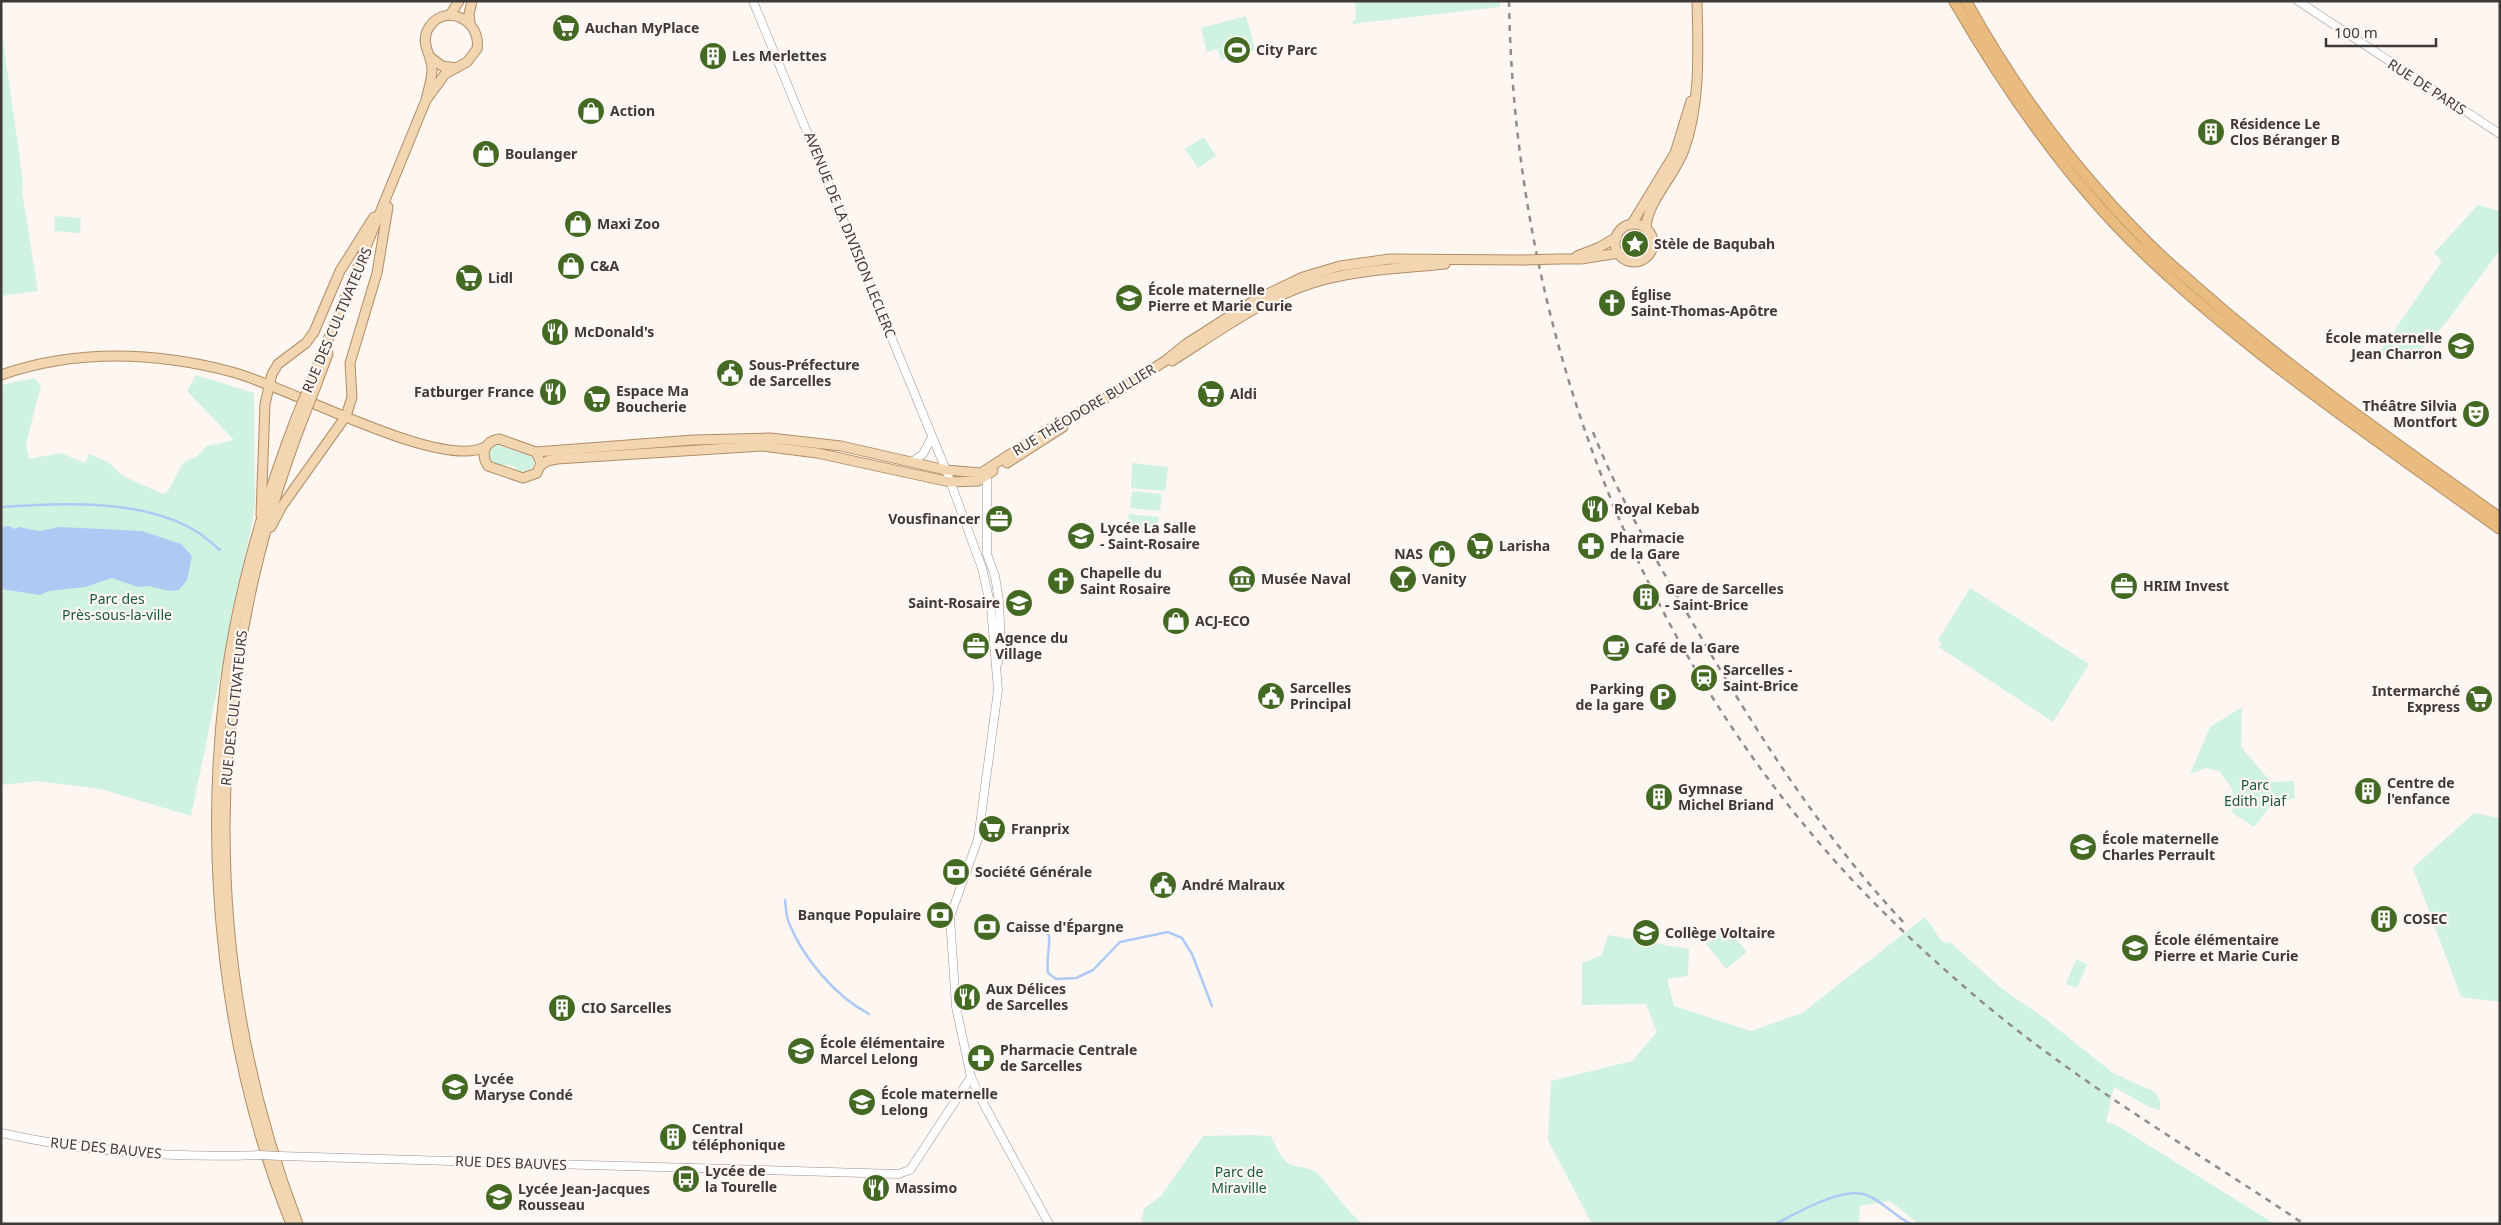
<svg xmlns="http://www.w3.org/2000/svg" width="2501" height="1225" font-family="'Noto Sans',sans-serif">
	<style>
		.green { fill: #d0f2e1 }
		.water { fill: #aecaf4 }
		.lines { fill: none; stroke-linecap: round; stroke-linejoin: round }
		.stream { stroke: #aecaf4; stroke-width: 2.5 }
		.secondary-casing { stroke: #9a918b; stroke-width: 9 }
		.primary-casing { stroke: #ae8e66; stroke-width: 11 }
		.highway-casing { stroke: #ae8e66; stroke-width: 12 }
		.secondary { stroke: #fff; stroke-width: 8 }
		.primary { stroke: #f2d6b2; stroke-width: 9 }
		.highway { stroke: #eabb7f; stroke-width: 10 }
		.rail { stroke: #918c88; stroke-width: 2.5; stroke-dasharray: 6 6; stroke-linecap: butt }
		.secondary-bridge-casing { stroke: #9a918b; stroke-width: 9; stroke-linecap: butt }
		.primary-bridge-casing { stroke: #ae8e66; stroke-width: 11; stroke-linecap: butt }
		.secondary-bridge { stroke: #fff; stroke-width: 8 }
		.primary-bridge { stroke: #f2d6b2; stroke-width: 9 }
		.labels { text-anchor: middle; stroke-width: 4.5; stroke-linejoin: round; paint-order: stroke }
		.poi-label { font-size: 14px; font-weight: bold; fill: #3e3a38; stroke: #fef6f1; text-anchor: start }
		.street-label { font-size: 14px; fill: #3e3a38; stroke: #fef6f1 }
		.park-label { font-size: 14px; fill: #195940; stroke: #fef6f1 }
	</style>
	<rect width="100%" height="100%" fill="#fef6f1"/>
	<g class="green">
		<path d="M1355,1H1500V7L1352,24L1356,18Z"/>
		<path d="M1246,16L1255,50L1221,60L1218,49L1207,52L1201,28Z"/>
		<path d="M1,26L23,181L22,192L38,291L1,296Z"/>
		<path d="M1204,137L1216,156L1198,168L1185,149Z"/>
		<path d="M2478,205L2500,211V250L2445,324L2416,355L2413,362L2377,356L2442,261L2434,253Z"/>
		<path d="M55,216L81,218L80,233L54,231Z"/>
		<path d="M196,375L254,393L255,504L252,523L191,816L101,789L37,781L1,785V385L34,378L41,385L26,444L29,459L61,453L85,463L89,454L108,462L123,476L163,494L168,491L183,463L197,456L207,446L234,440L187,391Z"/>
		<path d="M498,445L530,455L534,460L533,467L524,472L516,470V467L506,464L504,466L491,462L489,453L492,447Z"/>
		<path d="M1132,463L1168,467L1165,491L1131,488Z"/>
		<path d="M1132,491L1162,494L1160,511L1130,508Z"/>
		<path d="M1129,514L1159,517L1157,535L1127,531Z"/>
		<path d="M1970,588L2089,664L2053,722L1939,647L1942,643L1938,640Z"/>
		<path d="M2242,707L2241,747L2271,782L2294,781L2295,798L2271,805L2254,827L2231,812L2236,803L2231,787L2219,771L2206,768L2190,774L2210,727Z"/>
		<path d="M2474,813L2500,818V1002L2461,997L2413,868Z"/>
		<path d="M1925,917L1942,942L1951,943L2002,989L2043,1017L2113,1073L2155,1092L2160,1101V1110L2149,1107L2114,1087L2106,1122L2116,1125L2275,1224H1919L1890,1201L1860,1206L1859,1224H1592L1548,1140L1551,1081L1632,1061L1657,1032L1646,1004L1582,1005V963L1602,955L1608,935L1689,949L1688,976L1667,979L1674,1006L1751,1031L1802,1013Z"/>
		<path d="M1727,928L1747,952L1726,969L1706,944Z"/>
		<path d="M2076,959L2087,964L2077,988L2066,984Z"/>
		<path d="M1251,1135L1271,1136C1277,1148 1282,1163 1295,1166C1306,1168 1312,1168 1320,1176C1334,1192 1346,1209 1362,1224H1141L1144,1208L1161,1196L1203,1136Z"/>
	</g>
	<path class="water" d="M9,526L15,529L19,527L39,531L60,527L142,531L181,544L192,556L187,580L179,590L170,591L148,586L138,587L112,578L85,587L49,591L40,595L1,589V527Z"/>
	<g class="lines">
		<g class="stream">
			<path d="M1,507C64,503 144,498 199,533C206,538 213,544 220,550"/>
			<path d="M785,900C786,907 786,916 789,923C803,958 835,996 869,1014"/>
			<path d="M1035,923L1049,935C1050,948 1046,960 1048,973L1056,979L1076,978L1093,970L1120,942L1168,932L1182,938L1192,954L1212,1006"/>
			<path d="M1775,1224C1798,1213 1845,1184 1869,1196C1884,1203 1896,1217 1911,1224"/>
		</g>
		<g class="secondary-casing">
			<g id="secondary">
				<path d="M753,1L946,470L982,568L991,608L998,690L978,839L950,917L956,1007L971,1077L981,1099L1049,1224"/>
				<path d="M2298,1L2500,134"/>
				<path d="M912,462L923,454L932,437"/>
				<path d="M984,472L987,476V554L995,576L999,601L1001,646L998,663"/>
				<path d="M1,1133C86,1152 173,1158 260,1155"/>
				<path d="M280,1156L898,1174L910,1170L971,1077"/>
			</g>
		</g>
		<g class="primary-casing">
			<g id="primary">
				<path d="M450,15L459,1"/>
				<path d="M470,23L469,14L472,1"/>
				<path d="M430,57L442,66L456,68"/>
				<circle cx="1634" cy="243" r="19"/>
				<path d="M1631,225L1675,153L1691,101"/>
				<path d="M1646,228C1647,202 1674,177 1684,150C1701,104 1698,49 1697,1"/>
				<path d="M1577,256L1598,248L1617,237"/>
				<path d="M1558,259H1581L1619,253"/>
				<path d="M1172,361C1221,330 1270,293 1327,279C1365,269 1406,268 1445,264"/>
				<path d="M1,375C76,349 156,352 232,372C285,385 440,471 485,447"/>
				<path d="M310,384L426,100C428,90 432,80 432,69C432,56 421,45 427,31C441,1 482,18 477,49L467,62L445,74L426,100"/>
				<path d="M316,386L328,354"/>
				<path d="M499,439L536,452L541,463L537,473L523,478L488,466C480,454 485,441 499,439Z"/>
				<path d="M536,452L693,440L770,438L841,446L946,470L981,473L1049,429L1115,393L1165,361L1186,344L1255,300L1303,277L1340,266L1390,259L1523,260"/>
				<path d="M1007,463L1063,427"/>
				<path d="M540,466L547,461L557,459L762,446L817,453L950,482L978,481L993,471"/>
				<path d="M261,515L265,404L272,374L278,364L306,343L314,332L340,271L374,217"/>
				<path d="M271,527L282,506L346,416L352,397L350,363L377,273L388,207"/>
				<path d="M291,1224C224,1059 203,862 225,686C237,594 263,504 296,418"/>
				<path d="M298,1224C198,962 202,680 303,419"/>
			</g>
		</g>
		<g class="highway-casing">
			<g id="highway">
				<path d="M1954,1C2008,94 2071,185 2149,258C2257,360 2381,443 2500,529"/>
				<path d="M1966,1C2014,88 2074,169 2144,239C2164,260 2187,278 2208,297C2300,377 2401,447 2500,518"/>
			</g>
		</g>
		<use href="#secondary" class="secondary"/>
		<use href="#primary" class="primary"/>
		<use href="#highway" class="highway"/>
		<g class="rail">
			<path d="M1509,1C1514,306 1621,612 1821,845C1868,900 1920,949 1975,996C2076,1082 2194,1150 2304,1224"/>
			<path d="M1593,432C1618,496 1653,554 1687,613C1751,724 1818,832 1907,926"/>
		</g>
		<g class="secondary-bridge-casing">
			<path id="secondary-bridge" d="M260,1155L280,1156"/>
		</g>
		<g class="primary-bridge-casing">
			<g id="primary-bridge">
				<path d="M1523,260L1558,259"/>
				<path d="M296,418L310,384"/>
				<path d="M303,419L316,386"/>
			</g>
		</g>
		<use href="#secondary-bridge" class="secondary-bridge"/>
		<use href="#primary-bridge" class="primary-bridge"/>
	</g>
	<defs>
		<g id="supermarket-disc" transform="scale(1.4375)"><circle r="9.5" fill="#436922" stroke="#fef6f1"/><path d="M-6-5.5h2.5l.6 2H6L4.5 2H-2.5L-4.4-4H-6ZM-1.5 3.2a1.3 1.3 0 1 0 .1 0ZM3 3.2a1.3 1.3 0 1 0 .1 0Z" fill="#fff"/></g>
		<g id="stadium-disc" transform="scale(1.4375)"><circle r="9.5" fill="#436922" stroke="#fef6f1"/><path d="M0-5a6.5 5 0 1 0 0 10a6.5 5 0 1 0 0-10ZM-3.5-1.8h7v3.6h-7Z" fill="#fff"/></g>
		<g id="building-disc" transform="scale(1.4375)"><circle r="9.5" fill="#436922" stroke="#fef6f1"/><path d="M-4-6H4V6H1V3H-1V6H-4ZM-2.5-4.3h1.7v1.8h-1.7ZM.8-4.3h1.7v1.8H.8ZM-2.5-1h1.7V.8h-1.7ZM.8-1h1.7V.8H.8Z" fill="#fff"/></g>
		<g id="shop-disc" transform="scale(1.4375)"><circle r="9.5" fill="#436922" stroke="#fef6f1"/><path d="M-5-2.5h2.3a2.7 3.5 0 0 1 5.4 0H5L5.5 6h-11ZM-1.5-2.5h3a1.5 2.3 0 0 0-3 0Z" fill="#fff"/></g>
		<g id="sight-disc" transform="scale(1.4375)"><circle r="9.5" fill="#436922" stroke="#fef6f1"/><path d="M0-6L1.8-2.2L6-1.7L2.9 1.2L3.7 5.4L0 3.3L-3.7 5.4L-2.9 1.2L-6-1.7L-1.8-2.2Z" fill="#fff"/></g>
		<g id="school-disc" transform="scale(1.4375)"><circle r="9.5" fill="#436922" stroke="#fef6f1"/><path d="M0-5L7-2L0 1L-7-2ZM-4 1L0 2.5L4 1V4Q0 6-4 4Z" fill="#fff"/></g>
		<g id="church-disc" transform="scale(1.4375)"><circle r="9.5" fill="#436922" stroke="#fef6f1"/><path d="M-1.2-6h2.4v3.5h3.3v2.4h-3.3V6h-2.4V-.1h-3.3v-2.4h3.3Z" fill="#fff"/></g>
		<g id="restaurant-disc" transform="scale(1.4375)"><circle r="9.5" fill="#436922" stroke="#fef6f1"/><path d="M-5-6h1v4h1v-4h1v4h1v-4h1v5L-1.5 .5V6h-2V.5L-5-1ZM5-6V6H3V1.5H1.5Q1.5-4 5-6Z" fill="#fff"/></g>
		<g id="civic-disc" transform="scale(1.4375)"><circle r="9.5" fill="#436922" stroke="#fef6f1"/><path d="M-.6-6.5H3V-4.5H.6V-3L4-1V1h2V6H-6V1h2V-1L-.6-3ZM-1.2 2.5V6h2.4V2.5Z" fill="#fff"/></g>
		<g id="theatre-disc" transform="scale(1.4375)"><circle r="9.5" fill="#436922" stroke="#fef6f1"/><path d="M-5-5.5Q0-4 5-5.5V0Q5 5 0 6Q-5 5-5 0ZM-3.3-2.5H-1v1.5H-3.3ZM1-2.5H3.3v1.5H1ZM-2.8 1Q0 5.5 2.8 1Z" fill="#fff"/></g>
		<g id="office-disc" transform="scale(1.4375)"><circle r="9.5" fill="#436922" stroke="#fef6f1"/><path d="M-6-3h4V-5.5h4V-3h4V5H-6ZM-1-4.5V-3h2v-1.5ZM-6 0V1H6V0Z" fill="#fff"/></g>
		<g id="pharmacy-disc" transform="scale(1.4375)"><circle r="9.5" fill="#436922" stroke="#fef6f1"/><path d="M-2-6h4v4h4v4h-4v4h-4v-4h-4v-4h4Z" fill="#fff"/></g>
		<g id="museum-disc" transform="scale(1.4375)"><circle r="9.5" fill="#436922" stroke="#fef6f1"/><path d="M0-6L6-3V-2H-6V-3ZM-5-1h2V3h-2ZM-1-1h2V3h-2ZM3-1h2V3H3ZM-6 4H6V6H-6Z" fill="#fff"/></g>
		<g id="bar-disc" transform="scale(1.4375)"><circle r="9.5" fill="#436922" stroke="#fef6f1"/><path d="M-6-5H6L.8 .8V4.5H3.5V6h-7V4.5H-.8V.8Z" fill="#fff"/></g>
		<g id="cafe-disc" transform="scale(1.4375)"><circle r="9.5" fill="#436922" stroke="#fef6f1"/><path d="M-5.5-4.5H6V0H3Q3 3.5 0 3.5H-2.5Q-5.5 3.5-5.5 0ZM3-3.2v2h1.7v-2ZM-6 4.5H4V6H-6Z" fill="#fff"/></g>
		<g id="station-disc" transform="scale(1.4375)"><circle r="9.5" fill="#436922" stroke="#fef6f1"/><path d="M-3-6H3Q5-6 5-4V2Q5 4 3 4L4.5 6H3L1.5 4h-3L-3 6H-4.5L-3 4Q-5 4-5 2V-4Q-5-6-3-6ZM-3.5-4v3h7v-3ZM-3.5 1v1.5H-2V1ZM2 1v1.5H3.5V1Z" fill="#fff"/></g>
		<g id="parking-disc" transform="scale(1.4375)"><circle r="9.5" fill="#436922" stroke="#fef6f1"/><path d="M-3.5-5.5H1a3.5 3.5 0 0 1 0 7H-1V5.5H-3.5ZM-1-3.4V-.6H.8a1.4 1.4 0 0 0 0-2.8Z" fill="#fff"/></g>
		<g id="bank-disc" transform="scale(1.4375)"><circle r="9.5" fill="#436922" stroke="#fef6f1"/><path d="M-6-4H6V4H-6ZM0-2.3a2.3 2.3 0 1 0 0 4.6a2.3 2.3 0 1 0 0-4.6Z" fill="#fff"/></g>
		<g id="bus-disc" transform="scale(1.4375)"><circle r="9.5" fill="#436922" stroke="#fef6f1"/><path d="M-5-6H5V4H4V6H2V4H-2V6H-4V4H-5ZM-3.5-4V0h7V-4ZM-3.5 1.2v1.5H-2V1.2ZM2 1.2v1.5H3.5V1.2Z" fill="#fff"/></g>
	</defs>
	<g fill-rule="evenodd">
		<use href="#supermarket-disc" x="566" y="28"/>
		<use href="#stadium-disc" x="1237" y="50"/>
		<use href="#building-disc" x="713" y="56"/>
		<use href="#shop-disc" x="591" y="111"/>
		<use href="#building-disc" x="2211" y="132"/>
		<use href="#shop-disc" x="486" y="154"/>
		<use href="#shop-disc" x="578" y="224"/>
		<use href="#sight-disc" x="1635" y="244"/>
		<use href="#shop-disc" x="571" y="266"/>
		<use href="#supermarket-disc" x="469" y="278"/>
		<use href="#school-disc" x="1129" y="298"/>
		<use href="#church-disc" x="1612" y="303"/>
		<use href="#restaurant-disc" x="555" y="332"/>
		<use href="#school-disc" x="2461" y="346"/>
		<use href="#civic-disc" x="730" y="373"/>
		<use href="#restaurant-disc" x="553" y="392"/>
		<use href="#supermarket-disc" x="1211" y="394"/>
		<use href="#supermarket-disc" x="597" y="399"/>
		<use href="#theatre-disc" x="2476" y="414"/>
		<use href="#restaurant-disc" x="1595" y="509"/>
		<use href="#office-disc" x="999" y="519"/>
		<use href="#school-disc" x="1081" y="536"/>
		<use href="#supermarket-disc" x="1480" y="546"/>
		<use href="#pharmacy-disc" x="1591" y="546"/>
		<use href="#shop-disc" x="1442" y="554"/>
		<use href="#museum-disc" x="1242" y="579"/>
		<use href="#bar-disc" x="1403" y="579"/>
		<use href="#church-disc" x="1061" y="581"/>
		<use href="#office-disc" x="2124" y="586"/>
		<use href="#building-disc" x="1646" y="597"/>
		<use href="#school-disc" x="1019" y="603"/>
		<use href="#shop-disc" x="1176" y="621"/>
		<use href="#office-disc" x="976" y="646"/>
		<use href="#cafe-disc" x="1616" y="648"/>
		<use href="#station-disc" x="1704" y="678"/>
		<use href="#civic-disc" x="1271" y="696"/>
		<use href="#parking-disc" x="1663" y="697"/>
		<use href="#supermarket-disc" x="2479" y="699"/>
		<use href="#building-disc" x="2368" y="791"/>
		<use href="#building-disc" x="1659" y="797"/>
		<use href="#supermarket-disc" x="992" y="829"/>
		<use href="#school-disc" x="2083" y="847"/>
		<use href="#bank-disc" x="956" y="872"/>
		<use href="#civic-disc" x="1163" y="885"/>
		<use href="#bank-disc" x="940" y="915"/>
		<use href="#building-disc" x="2384" y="919"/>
		<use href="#bank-disc" x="987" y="927"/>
		<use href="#school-disc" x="1646" y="933"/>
		<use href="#school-disc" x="2135" y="948"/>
		<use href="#restaurant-disc" x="967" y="997"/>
		<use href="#building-disc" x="562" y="1008"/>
		<use href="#school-disc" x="801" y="1051"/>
		<use href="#pharmacy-disc" x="981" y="1058"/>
		<use href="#school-disc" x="455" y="1087"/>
		<use href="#school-disc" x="862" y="1102"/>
		<use href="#building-disc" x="673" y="1137"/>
		<use href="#bus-disc" x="686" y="1179"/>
		<use href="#restaurant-disc" x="876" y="1188"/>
		<use href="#school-disc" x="499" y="1197"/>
	</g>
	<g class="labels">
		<g class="poi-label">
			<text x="585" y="33">Auchan MyPlace</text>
			<text x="1256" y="55">City Parc</text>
			<text x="732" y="61">Les Merlettes</text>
			<text x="610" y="116">Action</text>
			<text x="2230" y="129">Résidence Le<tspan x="2230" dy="16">Clos Béranger B</tspan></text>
			<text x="505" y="159">Boulanger</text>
			<text x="597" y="229">Maxi Zoo</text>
			<text x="1654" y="249">Stèle de Baqubah</text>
			<text x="590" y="271">C&amp;A</text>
			<text x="488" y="283">Lidl</text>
			<text x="1148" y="295">École maternelle<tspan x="1148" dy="16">Pierre et Marie Curie</tspan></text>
			<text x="1631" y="300">Église<tspan x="1631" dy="16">Saint-Thomas-Apôtre</tspan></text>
			<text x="574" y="337">McDonald's</text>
			<text x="2442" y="343" text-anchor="end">École maternelle<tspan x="2442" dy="16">Jean Charron</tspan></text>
			<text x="749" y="370">Sous-Préfecture<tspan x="749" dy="16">de Sarcelles</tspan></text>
			<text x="616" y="396">Espace Ma<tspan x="616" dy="16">Boucherie</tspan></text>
			<text x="534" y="397" text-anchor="end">Fatburger France</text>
			<text x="1230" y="399">Aldi</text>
			<text x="2457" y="411" text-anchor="end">Théâtre Silvia<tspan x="2457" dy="16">Montfort</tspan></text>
			<text x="1614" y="514">Royal Kebab</text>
			<text x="980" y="524" text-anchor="end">Vousfinancer</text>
			<text x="1100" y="533">Lycée La Salle<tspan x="1100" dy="16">- Saint-Rosaire</tspan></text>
			<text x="1610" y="543">Pharmacie<tspan x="1610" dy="16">de la Gare</tspan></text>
			<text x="1499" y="551">Larisha</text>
			<text x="1423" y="559" text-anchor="end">NAS</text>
			<text x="1080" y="578">Chapelle du<tspan x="1080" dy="16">Saint Rosaire</tspan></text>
			<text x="1261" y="584">Musée Naval</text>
			<text x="1422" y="584">Vanity</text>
			<text x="2143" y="591">HRIM Invest</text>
			<text x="1665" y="594">Gare de Sarcelles<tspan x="1665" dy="16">- Saint-Brice</tspan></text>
			<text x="1000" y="608" text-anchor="end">Saint-Rosaire</text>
			<text x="1195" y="626">ACJ-ECO</text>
			<text x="995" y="643">Agence du<tspan x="995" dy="16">Village</tspan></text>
			<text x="1635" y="653">Café de la Gare</text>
			<text x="1723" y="675">Sarcelles -<tspan x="1723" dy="16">Saint-Brice</tspan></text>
			<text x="1290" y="693">Sarcelles<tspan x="1290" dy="16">Principal</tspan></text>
			<text x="1644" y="694" text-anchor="end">Parking<tspan x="1644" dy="16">de la gare</tspan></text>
			<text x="2460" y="696" text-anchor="end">Intermarché<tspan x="2460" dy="16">Express</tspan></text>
			<text x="2387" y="788">Centre de<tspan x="2387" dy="16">l'enfance</tspan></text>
			<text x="1678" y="794">Gymnase<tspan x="1678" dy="16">Michel Briand</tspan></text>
			<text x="1011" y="834">Franprix</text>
			<text x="2102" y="844">École maternelle<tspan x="2102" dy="16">Charles Perrault</tspan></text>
			<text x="975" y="877">Société Générale</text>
			<text x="1182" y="890">André Malraux</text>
			<text x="921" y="920" text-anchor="end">Banque Populaire</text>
			<text x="2403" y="924">COSEC</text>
			<text x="1006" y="932">Caisse d'Épargne</text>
			<text x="1665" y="938">Collège Voltaire</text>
			<text x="2154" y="945">École élémentaire<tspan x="2154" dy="16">Pierre et Marie Curie</tspan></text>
			<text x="986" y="994">Aux Délices<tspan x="986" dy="16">de Sarcelles</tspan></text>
			<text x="581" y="1013">CIO Sarcelles</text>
			<text x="820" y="1048">École élémentaire<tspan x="820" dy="16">Marcel Lelong</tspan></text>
			<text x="1000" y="1055">Pharmacie Centrale<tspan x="1000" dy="16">de Sarcelles</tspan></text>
			<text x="474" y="1084">Lycée<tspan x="474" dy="16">Maryse Condé</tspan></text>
			<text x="881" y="1099">École maternelle<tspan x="881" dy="16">Lelong</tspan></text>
			<text x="692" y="1134">Central<tspan x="692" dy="16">téléphonique</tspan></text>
			<text x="705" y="1176">Lycée de<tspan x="705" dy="16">la Tourelle</tspan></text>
			<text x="895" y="1193">Massimo</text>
			<text x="518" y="1194">Lycée Jean-Jacques<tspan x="518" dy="16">Rousseau</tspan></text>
		</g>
		<g class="street-label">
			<text transform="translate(2427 87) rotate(33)" y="5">RUE DE PARIS</text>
			<text transform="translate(850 235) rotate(68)" y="5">AVENUE DE LA DIVISION LECLERC</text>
			<text transform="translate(337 320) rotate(-67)" y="5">RUE DES CULTIVATEURS</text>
			<text transform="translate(1084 410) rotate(-31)" y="5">RUE THÉODORE BULLIER</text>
			<text transform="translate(234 708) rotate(-84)" y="5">RUE DES CULTIVATEURS</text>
			<text transform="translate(106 1148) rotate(6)" y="5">RUE DES BAUVES</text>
			<text transform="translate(511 1163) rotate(2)" y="5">RUE DES BAUVES</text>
		</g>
		<g class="park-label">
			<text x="117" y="604">Parc des<tspan x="117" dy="16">Près-sous-la-ville</tspan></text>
			<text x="2255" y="790">Parc<tspan x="2255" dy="16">Edith Piaf</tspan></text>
			<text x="1239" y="1177">Parc de<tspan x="1239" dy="16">Miraville</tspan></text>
		</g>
	</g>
	<rect width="2501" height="1225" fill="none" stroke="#3e3a38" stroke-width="5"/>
	<path d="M2326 38v8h110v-8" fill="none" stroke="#3e3a38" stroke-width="2.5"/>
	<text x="2334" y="38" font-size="15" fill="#3e3a38" stroke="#fef6f1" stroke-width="4" paint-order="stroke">100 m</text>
</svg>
